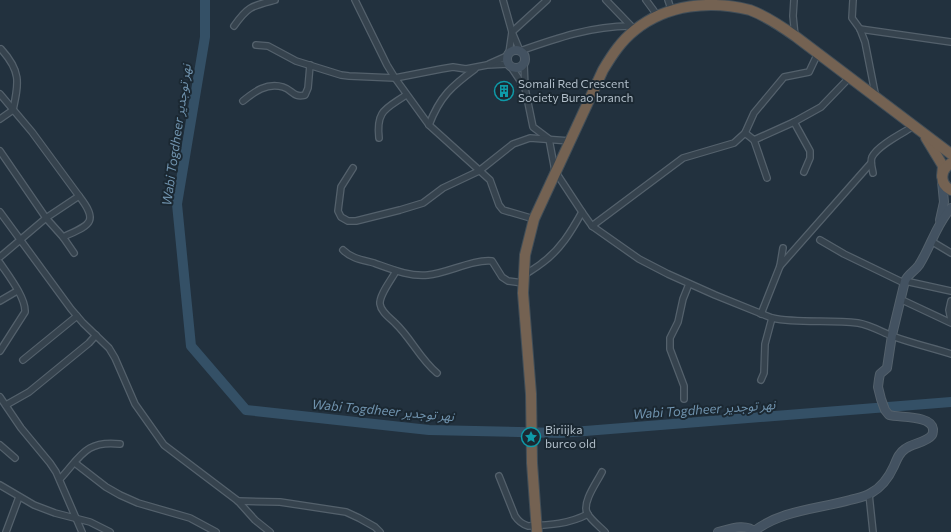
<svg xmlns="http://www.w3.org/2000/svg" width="951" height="532" font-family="Commissioner,'Noto Sans Arabic',sans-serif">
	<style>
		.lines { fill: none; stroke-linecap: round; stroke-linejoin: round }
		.river { stroke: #345066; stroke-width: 10 }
		.street-casing { stroke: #54616c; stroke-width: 8 }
		.secondary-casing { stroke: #54616c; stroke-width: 10 }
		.highway-casing { stroke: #414e58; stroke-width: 12 }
		.street { stroke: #36434e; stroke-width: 5.5 }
		.secondary { stroke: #435261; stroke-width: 8 }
		.highway { stroke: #746252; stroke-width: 10 }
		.labels { text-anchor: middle; stroke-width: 4; stroke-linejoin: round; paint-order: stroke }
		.poi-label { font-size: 12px; fill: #b1bec9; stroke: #1b2832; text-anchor: start }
		.water-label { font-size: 13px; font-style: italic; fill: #7093ae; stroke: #1b2832 }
	</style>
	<rect width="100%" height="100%" fill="#22313e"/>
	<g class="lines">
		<path class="river" d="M205,0V37L177,204L191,346L246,410L429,430L560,433L951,402"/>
		<g class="street-casing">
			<g id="street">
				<path d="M355,0L387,65L395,78L429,125L490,180L499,205L503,210L534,219"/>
				<path d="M503,0L512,32L520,51C557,38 592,26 630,26"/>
				<path d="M606,0L632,27"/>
				<path d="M646,0L657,15"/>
				<path d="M668,0L671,9"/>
				<path d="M794,0L793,16L795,36"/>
				<path d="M853,0L852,18L860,29L865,42L876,98"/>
				<path d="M234,26C248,6 252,6 275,0"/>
				<path d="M860,29L951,42"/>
				<path d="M256,45L268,46L296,61L341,75L349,76L395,78L441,69L453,67L466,69L487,65L508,64"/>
				<path d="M509,53L512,32L547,0"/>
				<path d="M489,64L507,56"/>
				<path d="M524,64L525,88L533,127L549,139L555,171L582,212L592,226L639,259L668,274L715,295L772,318C800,324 829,319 858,323C870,325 880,331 892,336C911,343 932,348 951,354"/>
				<path d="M511,67L525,88"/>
				<path d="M0,94L32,132L79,196L46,218L0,257"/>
				<path d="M243,101C254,92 267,82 283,87C293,90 293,98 305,95L308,88L310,65"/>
				<path d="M0,119L13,110C19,82 21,71 1,49"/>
				<path d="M794,122L810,151V158L804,172"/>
				<path d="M429,125C440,96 452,86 475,69"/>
				<path d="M745,133L754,140L794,122L821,107L850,77"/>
				<path d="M379,138C376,110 386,109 406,95"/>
				<path d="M754,140L767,178"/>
				<path d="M0,151L46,218L63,237L74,253"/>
				<path d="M353,168L341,187L338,211L341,217L348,221H356L400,210L423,203L443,188L479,171L513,144L530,138L570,141"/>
				<path d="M873,173C872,167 870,162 872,157C878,145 903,133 914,126"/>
				<path d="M0,212L71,309L83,323L109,348L115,358L135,404L164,445L238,501L255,520L270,532"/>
				<path d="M592,226L683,158L734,143L745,133L754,113L784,77L809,72L818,53"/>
				<path d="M63,237C89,225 100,223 79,196"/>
				<path d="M820,240L844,254L904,283"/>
				<path d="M931,241L951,253"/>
				<path d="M343,250C352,259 363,260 374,263C391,269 410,277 428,275C448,273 473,259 492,261L502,277L508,281L523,283"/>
				<path d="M0,263C8,275 26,298 25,312L0,351"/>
				<path d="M780,266L871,163"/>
				<path d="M396,271C392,279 379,295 380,304C381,312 390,318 395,323C411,338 420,359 437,373"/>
				<path d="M524,275C530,271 536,268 542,263C560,250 571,232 582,212"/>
				<path d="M905,281L951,291"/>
				<path d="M900,299L951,323"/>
				<path d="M0,301L17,291"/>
				<path d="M951,301L949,310L951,320"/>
				<path d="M761,314L780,266L783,248"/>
				<path d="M23,360L77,316"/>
				<path d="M761,380L764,373L765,344L772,318"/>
				<path d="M0,397L21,428L50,463L56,472L82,532"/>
				<path d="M684,399V386L670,349V338L678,322L683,299L689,284"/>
				<path d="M6,405L29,392L89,343L96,335"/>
				<path d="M0,445L15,458"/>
				<path d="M75,463L106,487L120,495L138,503L190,518L216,532"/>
				<path d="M602,472C597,482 582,502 587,513C591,520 599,526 605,532"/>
				<path d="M499,476L515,516C519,522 522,524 528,526C550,525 569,524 588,514"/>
				<path d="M60,479C81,456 86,440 120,444"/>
				<path d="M0,485L34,505L55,513L90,522L110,532"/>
				<path d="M869,494L873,532"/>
				<path d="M238,501L280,502L346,512L359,518L375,527L380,532"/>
				<path d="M6,532L19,497"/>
			</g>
		</g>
		<g class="secondary-casing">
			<g id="secondary">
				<circle cx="516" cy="59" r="9"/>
				<path d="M940,220L944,202L942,181"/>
				<path d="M718,532C730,529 746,523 755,532"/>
				<path d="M753,532C781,510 818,509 850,500C857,498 865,497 871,493C882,487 889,477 894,466C897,459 899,453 905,449C912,443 926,443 932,435C933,434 933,431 933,429C931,415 900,418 889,415L885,410L881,399L878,387L879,379L880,374L887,368L892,335L905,281C908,274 915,271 919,265C931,246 936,225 951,208"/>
			</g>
		</g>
		<g class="highway-casing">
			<g id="highway">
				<path d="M926,138L943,166L942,176"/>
				<path d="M951,163C940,170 939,184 951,190"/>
				<path d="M537,532L532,463L531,394L523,293L525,255L534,219L603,70C612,55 621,41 635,30C667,4 711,0 750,10C766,16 781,26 795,36L951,154"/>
			</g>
		</g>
		<use href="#street" class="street"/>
		<use href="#secondary" class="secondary"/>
		<use href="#highway" class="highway"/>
	</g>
	<defs>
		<g id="building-ring" transform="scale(1)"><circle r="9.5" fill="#1b2832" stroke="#0f9aa8" stroke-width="1.5"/><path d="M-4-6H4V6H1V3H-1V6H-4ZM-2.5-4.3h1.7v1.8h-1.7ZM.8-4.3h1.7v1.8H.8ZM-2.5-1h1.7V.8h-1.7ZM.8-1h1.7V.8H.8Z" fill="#0f9aa8"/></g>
		<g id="sight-ring" transform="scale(1)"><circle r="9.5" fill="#1b2832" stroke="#0f9aa8" stroke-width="1.5"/><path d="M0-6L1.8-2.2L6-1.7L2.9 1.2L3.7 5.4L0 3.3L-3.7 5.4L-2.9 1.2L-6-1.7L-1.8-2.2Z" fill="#0f9aa8"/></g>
	</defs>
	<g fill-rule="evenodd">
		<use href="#building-ring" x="504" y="91"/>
		<use href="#sight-ring" x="531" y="437"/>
	</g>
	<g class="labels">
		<g class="poi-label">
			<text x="518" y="88">Somali Red Crescent<tspan x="518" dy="14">Society Burao branch</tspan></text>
			<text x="545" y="434">Biriijka<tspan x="545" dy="14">burco old</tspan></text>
		</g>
		<g class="water-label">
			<text transform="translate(176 135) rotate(-82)" y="5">Wabi Togdheer نهر توجدير</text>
			<text transform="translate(704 409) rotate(-4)" y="5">Wabi Togdheer نهر توجدير</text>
			<text transform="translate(383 410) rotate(5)" y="5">Wabi Togdheer نهر توجدير</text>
		</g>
	</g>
</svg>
